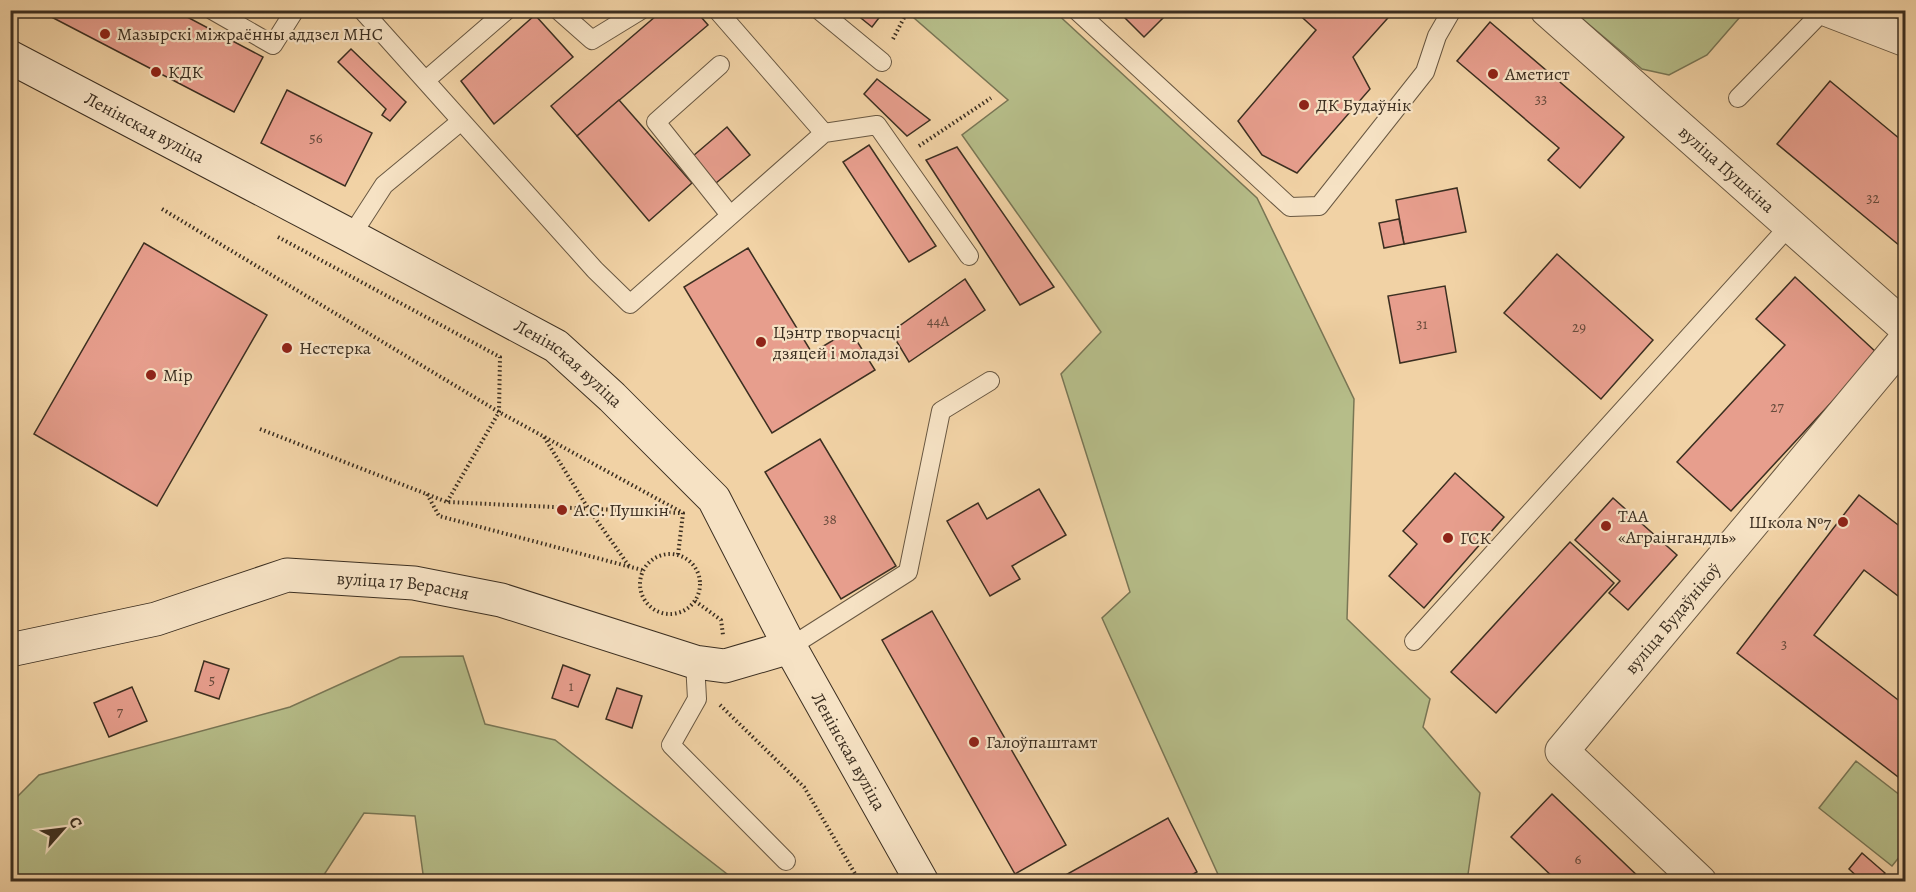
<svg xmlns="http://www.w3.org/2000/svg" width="1916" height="892" font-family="Alegreya,serif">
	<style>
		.green { fill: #b6bd89; stroke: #797655; stroke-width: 1.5 }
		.building { fill: #e79e8d; stroke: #3c2f21; stroke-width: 1.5 }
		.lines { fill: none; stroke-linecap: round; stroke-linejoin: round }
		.lane-casing { stroke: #695842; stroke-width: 20 }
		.street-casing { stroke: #695842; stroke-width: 35 }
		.secondary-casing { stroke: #3c2f21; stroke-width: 35 }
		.path { stroke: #3c2f21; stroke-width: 4; stroke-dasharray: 1.5 3; stroke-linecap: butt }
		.lane { stroke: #f6e2c4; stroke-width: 18 }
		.street { stroke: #f6e2c4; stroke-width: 33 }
		.secondary { stroke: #f6e2c4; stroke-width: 33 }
		.poi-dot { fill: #8f2418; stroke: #f6e2c4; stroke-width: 2 }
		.labels { text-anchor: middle; stroke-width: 4.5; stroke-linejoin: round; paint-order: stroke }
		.number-label { font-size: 15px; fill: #674b3c }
		.poi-label { font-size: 18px; fill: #3c2f21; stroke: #f6e2c4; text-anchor: start }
		.street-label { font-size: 18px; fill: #3c2f21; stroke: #f6e2c4 }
	</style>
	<rect width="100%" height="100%" fill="#f1d2a5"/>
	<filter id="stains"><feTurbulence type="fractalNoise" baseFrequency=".00333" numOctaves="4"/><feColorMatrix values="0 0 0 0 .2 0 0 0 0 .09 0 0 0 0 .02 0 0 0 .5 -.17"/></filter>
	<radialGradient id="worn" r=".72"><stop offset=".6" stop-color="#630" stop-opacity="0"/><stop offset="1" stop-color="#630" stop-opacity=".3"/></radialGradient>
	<g class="green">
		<path d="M1739,10L1740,17L1707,55L1669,75L1642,69L1573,11Z"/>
		<path d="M906,11H1054L1257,198L1354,399L1347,619L1430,699L1423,727L1480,793L1467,881H1221L1102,618L1130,592L1061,374L1101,332L962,135L1008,100Z"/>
		<path d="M463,656L485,724L555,740L736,881H424L415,816L364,813L320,881H11V803L39,775L290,707L400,657Z"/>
		<path d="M1856,761L1905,799V850L1892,866L1819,808Z"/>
	</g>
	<g class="building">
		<path d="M38,10H174L263,57L234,112Z"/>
		<path d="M663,10H695L708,25L577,136L551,106Z"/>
		<path d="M851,10H885L872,27Z"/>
		<path d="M1117,10H1171L1144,37Z"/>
		<path d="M1294,10H1395L1353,57L1370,89L1297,173L1262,155L1238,121L1316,30Z"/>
		<path d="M535,15L573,57L494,124L461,81Z"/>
		<path d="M1490,22L1624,137L1580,188L1548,160L1559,148L1457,61Z"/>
		<path d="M351,49L406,102L390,121L382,115L386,109L338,62Z"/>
		<path d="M877,79L930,120L907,136L864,94Z"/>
		<path d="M1830,81L1906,144V251L1777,144Z"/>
		<path d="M287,90L372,133L345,186L261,143Z"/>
		<path d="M619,100L692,183L649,221L577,136Z"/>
		<path d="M727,127L750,155L716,183L693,156Z"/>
		<path d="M869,145L936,246L909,262L843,162Z"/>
		<path d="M957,147L1054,287L1020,305L926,160Z"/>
		<path d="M1457,188L1466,232L1404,244L1396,200Z"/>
		<path d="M1399,219L1404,244L1384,248L1379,223Z"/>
		<path d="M144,243L267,315L157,506L34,434Z"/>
		<path d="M748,248L812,353L850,330L875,370L772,433L684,287Z"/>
		<path d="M1557,254L1653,340L1601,399L1504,313Z"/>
		<path d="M1795,277L1877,353L1731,511L1677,462L1785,345L1756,319Z"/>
		<path d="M965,279L985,310L909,362L891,332Z"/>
		<path d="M1445,286L1456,352L1400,363L1388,296Z"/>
		<path d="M820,439L896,566L841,599L765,472Z"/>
		<path d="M1455,473L1504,517L1424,608L1389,576L1417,544L1403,531Z"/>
		<path d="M1039,489L1066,535L1012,566L1020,579L990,596L947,521L978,503L987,519Z"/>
		<path d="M1859,495L1906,531V602L1864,570L1814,635L1906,706V783L1737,653Z"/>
		<path d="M1613,498L1677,555L1628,610L1609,593L1620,581L1575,540Z"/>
		<path d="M1570,542L1614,583L1496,713L1451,672Z"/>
		<path d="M932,611L1066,845L1015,874L882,640Z"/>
		<path d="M204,661L229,669L219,699L195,691Z"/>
		<path d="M563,665L590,675L578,707L552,698Z"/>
		<path d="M132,687L147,721L109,737L94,703Z"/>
		<path d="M617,688L642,696L632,728L606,719Z"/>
		<path d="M1552,794L1644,882H1558L1511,837Z"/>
		<path d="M1168,818L1197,872L1179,882H1053Z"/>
		<path d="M1862,853L1885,873L1878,882H1863L1849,869Z"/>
	</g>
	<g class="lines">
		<g class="lane-casing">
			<g id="lane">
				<path d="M212,10L273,45L295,10"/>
				<path d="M362,10L595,270L630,304L824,133L877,125L969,256"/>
				<path d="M558,10L592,40L641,10"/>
				<path d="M717,10L824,133"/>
				<path d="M819,10L882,62"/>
				<path d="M1076,10L1290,207L1319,206L1425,72L1437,36L1452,10"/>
				<path d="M720,65L656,122L730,215"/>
				<path d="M426,80L507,10"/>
				<path d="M1738,98L1824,10"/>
				<path d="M351,236L384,185L460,122"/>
				<path d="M1414,641L1790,225"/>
				<path d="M790,647L908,572L941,411L990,381"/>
				<path d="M695,662L697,699L671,745L786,861"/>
			</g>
		</g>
		<g class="street-casing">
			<g id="street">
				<path id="s1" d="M1547,10L1906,328"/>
				<path d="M1828,10L1906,40"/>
				<path id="s2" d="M1700,882L1562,751L1906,339"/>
			</g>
		</g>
		<g class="secondary-casing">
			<g id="secondary">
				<path id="s3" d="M10,57L351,236L556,346L612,397L714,499L790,647L922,882"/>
				<path id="s4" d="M10,650L156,619L287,575L414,583L501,600L695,662L725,666L790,647"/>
			</g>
		</g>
		<g class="path">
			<path d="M893,39L908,10"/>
			<path d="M919,146L991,98"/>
			<path d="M162,209L499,412L683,513L678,555"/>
			<path d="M278,237L500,357L499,412L447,502"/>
			<path d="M260,429L447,502L680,513"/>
			<path d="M544,437L588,508L629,566"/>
			<path d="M427,494L439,516L642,570"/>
			<circle cx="670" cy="584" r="30"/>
			<path d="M695,601L721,620L723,635"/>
			<path d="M720,705L804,787L860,882"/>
		</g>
		<use href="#lane" class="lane"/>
		<use href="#street" class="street"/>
		<use href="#secondary" class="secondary"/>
	</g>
	<g class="poi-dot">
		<circle cx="105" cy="34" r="6"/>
		<circle cx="156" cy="72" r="6"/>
		<circle cx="1493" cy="74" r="6"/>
		<circle cx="1304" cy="105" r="6"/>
		<circle cx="761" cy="342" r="6"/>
		<circle cx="287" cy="348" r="6"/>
		<circle cx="151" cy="375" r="6"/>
		<circle cx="562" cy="510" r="6"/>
		<circle cx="1843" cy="522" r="6"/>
		<circle cx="1606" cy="526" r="6"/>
		<circle cx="1448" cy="538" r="6"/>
		<circle cx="974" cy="742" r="6"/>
	</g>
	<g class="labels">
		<g class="number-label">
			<text x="1541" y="104">33</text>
			<text x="316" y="143">56</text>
			<text x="1873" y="203">32</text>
			<text x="938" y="326">44А</text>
			<text x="1422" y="329">31</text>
			<text x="1579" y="332">29</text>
			<text x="1777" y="412">27</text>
			<text x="830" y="524">38</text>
			<text x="1784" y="649">3</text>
			<text x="212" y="685">5</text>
			<text x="571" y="691">1</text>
			<text x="120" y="717">7</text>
			<text x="1578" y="864">6</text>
		</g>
		<g class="poi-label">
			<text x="117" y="40">Мазырскі міжраённы аддзел МНС</text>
			<text x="168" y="78">КДК</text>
			<text x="1505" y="80">Аметист</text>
			<text x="1316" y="111">ДК Будаўнік</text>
			<text x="773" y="338">Цэнтр творчасці<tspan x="773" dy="21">дзяцей і моладзі</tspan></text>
			<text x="299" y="354">Нестерка</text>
			<text x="163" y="381">Мір</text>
			<text x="574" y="516">А.С. Пушкін</text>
			<text x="1618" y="522">ТАА<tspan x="1618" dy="21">«Аграінгандль»</tspan></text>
			<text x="1831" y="528" text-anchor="end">Школа №7</text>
			<text x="1460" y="544">ГСК</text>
			<text x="986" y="748">Галоўпаштамт</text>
		</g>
		<g class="street-label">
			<text dy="6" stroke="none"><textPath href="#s3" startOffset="152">Ленінская вуліца</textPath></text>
			<text dy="6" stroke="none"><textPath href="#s1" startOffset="240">вуліца Пушкіна</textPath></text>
			<text dy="6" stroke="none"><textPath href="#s3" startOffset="638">Ленінская вуліца</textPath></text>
			<text dy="6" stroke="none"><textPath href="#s4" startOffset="404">вуліца 17 Верасня</textPath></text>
			<text dy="6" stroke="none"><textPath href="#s2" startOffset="363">вуліца Будаўнікоў</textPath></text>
			<text dy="6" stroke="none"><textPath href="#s3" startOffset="1124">Ленінская вуліца</textPath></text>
		</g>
	</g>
	<rect width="1916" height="892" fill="none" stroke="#f1d2a5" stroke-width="36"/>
	<rect x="12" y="12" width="1892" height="868" fill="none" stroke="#3c2f21" stroke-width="3"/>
	<rect x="18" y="18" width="1880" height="856" fill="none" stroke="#3c2f21" stroke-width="1.5"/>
	<g transform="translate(63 829) rotate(62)" stroke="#f6e2c4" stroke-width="4.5" paint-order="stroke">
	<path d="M0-4.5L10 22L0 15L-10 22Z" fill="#3c2f21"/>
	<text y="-9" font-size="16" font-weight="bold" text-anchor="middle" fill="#3c2f21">С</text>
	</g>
	<rect width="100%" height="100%" filter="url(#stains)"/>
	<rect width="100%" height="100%" fill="url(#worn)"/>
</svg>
